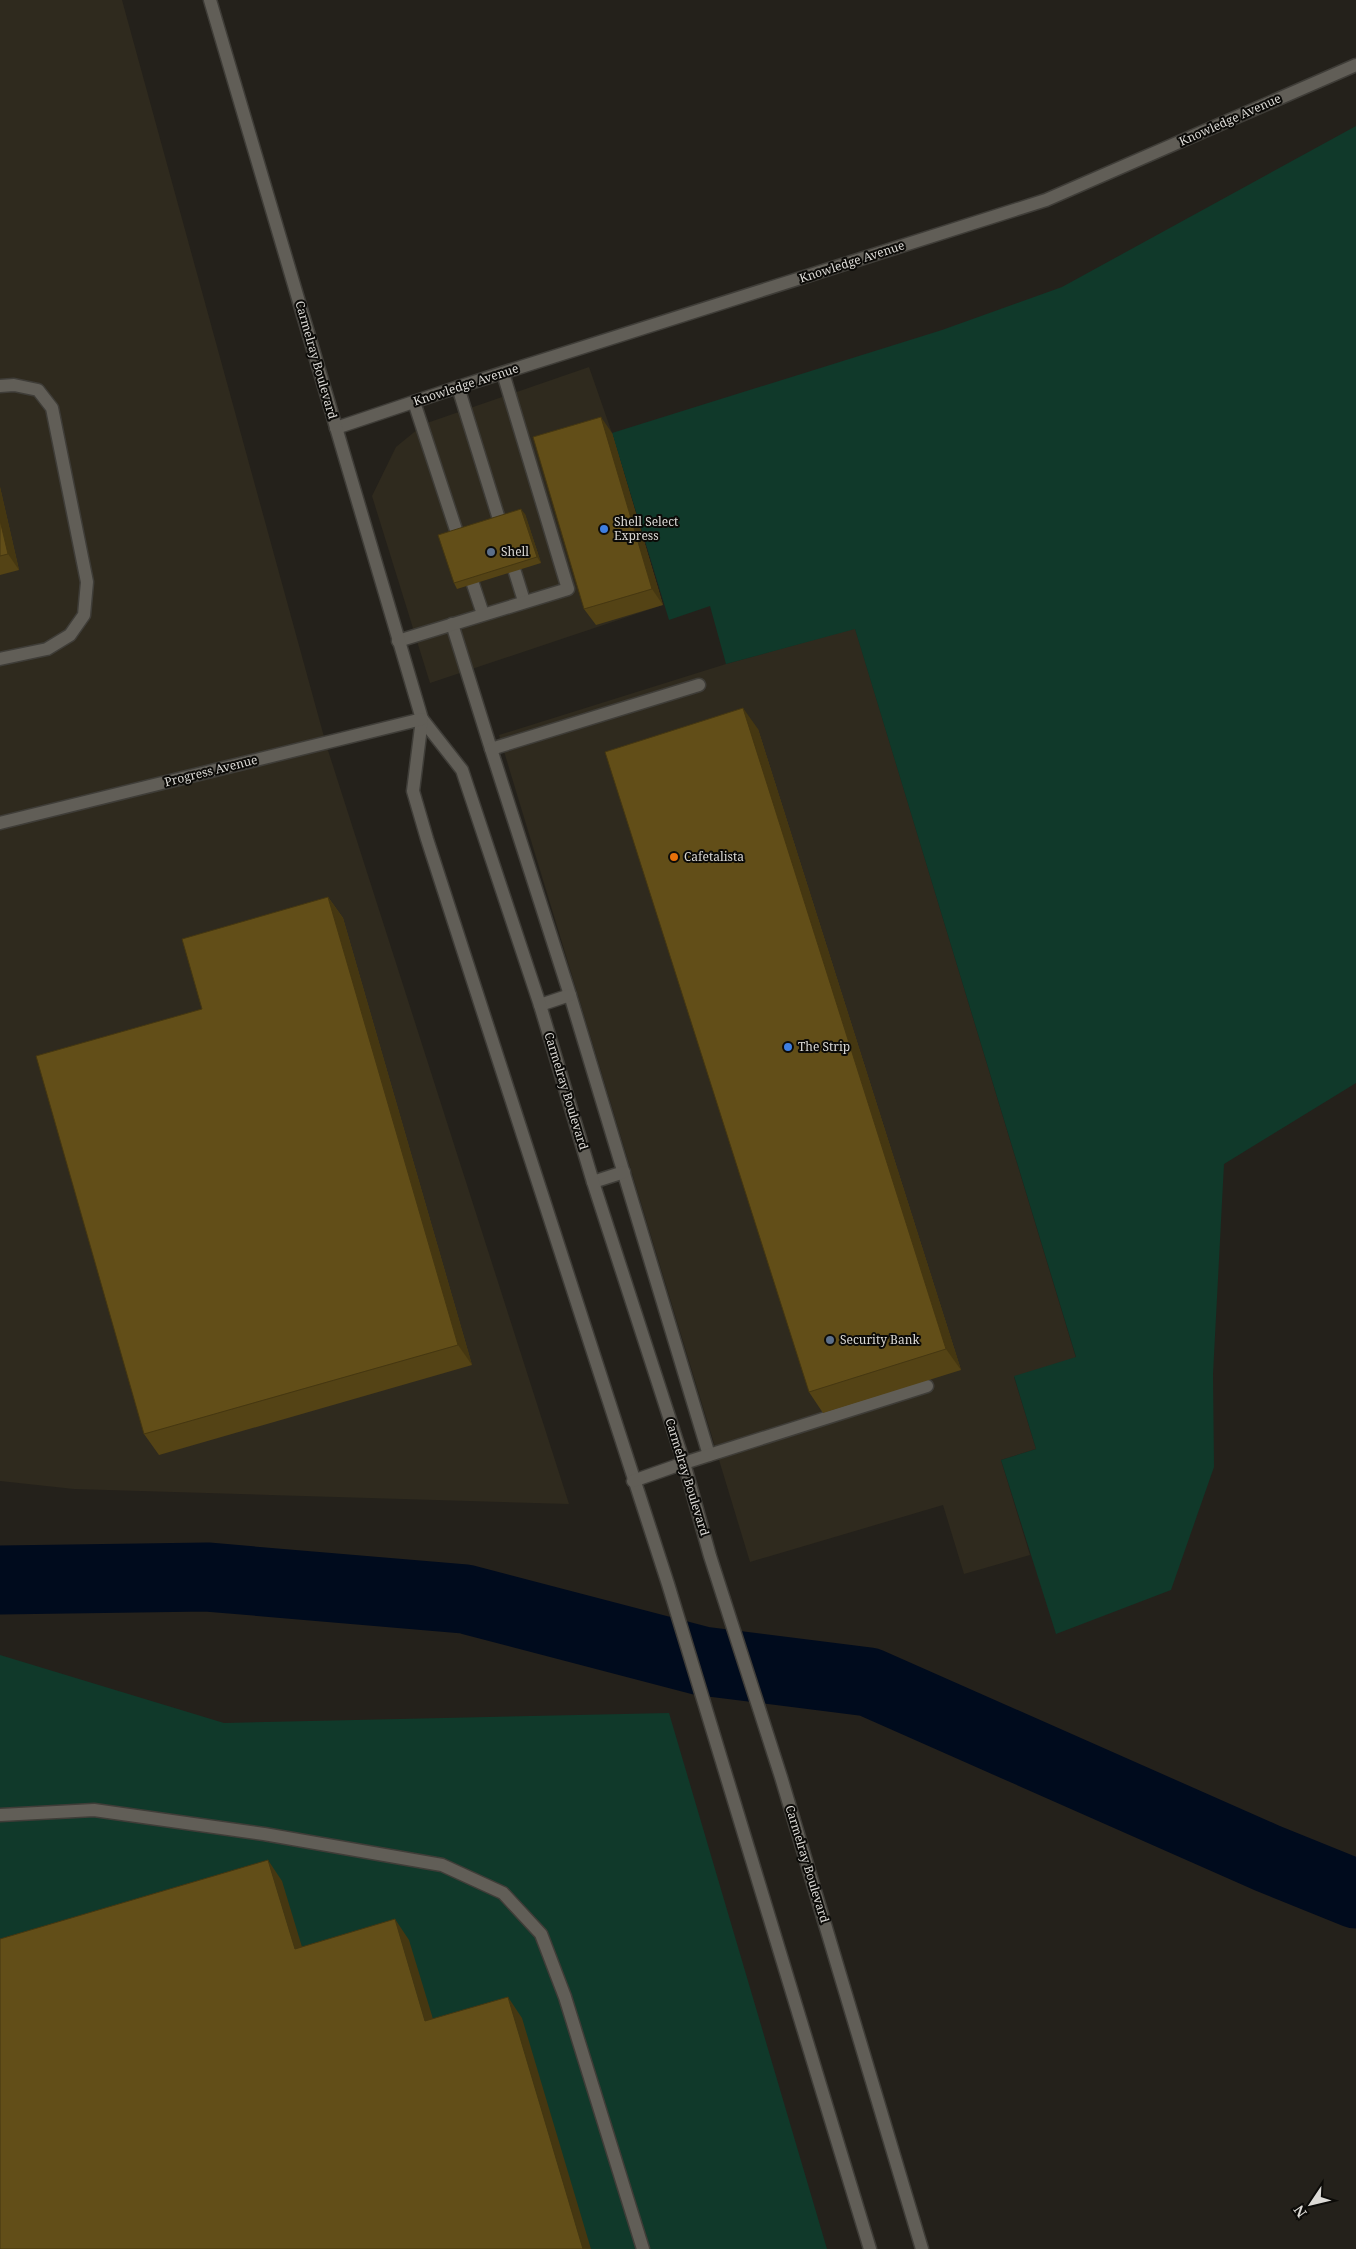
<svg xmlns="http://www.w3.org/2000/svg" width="1356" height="2249" font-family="'Noto Serif',serif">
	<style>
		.built { fill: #2f2a1e }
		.grass { fill: #10392a }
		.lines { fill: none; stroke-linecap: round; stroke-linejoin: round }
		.river { stroke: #000b1d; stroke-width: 69 }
		.service-casing { stroke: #3f3d38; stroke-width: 15 }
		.minor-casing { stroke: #3f3d38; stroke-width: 15 }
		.tertiary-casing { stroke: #3f3d38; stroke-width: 15 }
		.service { stroke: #615e57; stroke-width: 12 }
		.minor { stroke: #615e57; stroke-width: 12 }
		.tertiary { stroke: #615e57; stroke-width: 12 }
		.wall { fill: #544315 }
		.shaded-wall { fill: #453711 }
		.building { fill: #624e18; stroke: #453711 }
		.shop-dot { fill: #3f7fe0; stroke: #0c0b08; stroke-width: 2 }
		.service-dot { fill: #5c6f8a; stroke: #0c0b08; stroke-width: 2 }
		.food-dot { fill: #e8710a; stroke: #0c0b08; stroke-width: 2 }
		.labels { text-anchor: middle; stroke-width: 4; stroke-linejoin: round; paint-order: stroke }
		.street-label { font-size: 12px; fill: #dcdad6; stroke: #0c0b08 }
		.poi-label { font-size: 12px; fill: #dcdad6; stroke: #0c0b08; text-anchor: start }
	</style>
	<rect width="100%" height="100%" fill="#24211b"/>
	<g class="built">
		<path d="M0,0H122L326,744L569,1504L74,1489L0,1481Z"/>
		<path d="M589,367L612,433L663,605L430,683L372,496L396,447L424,424Z"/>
		<path d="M855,628L1076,1358L1014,1377L1036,1449L1001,1460L1030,1555L964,1574L943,1505L750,1562L499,735L726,664Z"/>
	</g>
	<g class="grass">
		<path d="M1356,126V1083L1224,1164L1213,1374L1214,1467L1171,1590L1056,1634L1001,1460L1036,1449L1014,1376L1076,1357L855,629L726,664L710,606L669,620L612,433L942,330L1062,287Z"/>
		<path d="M0,1655L224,1723L669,1713L827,2249H0Z"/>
	</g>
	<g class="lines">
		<path class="river" d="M0,1580L207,1577L465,1599L702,1661L869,1682L1267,1858L1356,1894"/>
		<g class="service-casing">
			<g id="service">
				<path d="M0,386L14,385L38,390L52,408L87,582L84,615L70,635L47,649L0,659"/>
				<path d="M458,387L503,532"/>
				<path d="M414,402L461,545"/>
				<path d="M510,556L524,601"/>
				<path d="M468,569L483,614"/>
				<path d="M452,624L491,749"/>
				<path d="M398,641L568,589L503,373"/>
				<path d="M699,685L491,749L570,995L709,1455"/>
				<path d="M540,1005L570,995"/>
				<path d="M593,1182L624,1172"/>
				<path d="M684,1463L927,1386"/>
				<path d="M0,1815L94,1810L264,1834L442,1865L503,1893L541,1934L565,1997L643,2249"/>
			</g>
		</g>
		<g class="minor-casing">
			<path id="minor" d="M336,428L458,387L1046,200L1356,65"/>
		</g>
		<g class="tertiary-casing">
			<g id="tertiary">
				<path d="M210,0L422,719L462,770L540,1005L593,1182L684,1463L710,1556L781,1777L922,2249"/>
				<path d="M422,719L413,791L427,839L668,1584L870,2249"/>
				<path d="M0,823L422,719"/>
				<path d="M633,1481L684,1463"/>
			</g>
		</g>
		<use href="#service" class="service"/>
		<use href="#minor" class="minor"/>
		<use href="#tertiary" class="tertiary"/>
	</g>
	<g class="wall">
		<path d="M612,433L663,605L596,625L584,609Z"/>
		<path d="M0,487L19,570L0,575Z"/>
		<path d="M525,514L541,563L457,589L454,583Z"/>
		<path d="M758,729L961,1370L823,1413L809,1392Z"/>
		<path d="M328,897L343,918L472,1365L159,1455L144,1434L202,1009Z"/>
	</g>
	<g class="shaded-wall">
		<path d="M601,417L612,433L663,605L652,589Z"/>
		<path d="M0,487L19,570L8,554L0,520Z"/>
		<path d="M521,509L525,514L541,563L537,557Z"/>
		<path d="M743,708L758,729L961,1370L946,1349Z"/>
		<path d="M328,897L343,918L472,1365L458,1345Z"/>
		<path d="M268,1860L282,1881L309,1970L295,1949Z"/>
		<path d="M395,1919L409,1940L440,2042L425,2021Z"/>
		<path d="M508,1997L522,2018L591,2249H583Z"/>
	</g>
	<g class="building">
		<path d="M601,417L652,589L584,609L533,437Z"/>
		<path d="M521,509L537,557L454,583L438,535Z"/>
		<path d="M0,520L8,554L0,556Z"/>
		<path d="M743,708L946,1349L809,1392L605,752Z"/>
		<path d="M328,897L458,1345L144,1434L36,1056L202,1009L182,939Z"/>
		<path d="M268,1860L295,1949L395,1919L425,2021L508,1997L583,2249H0V1939Z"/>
	</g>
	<g class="shop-dot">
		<circle cx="604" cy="529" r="5"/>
		<circle cx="788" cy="1047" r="5"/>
	</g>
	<g class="service-dot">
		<circle cx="491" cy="552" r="5"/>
		<circle cx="830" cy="1340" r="5"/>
	</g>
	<circle class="food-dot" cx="674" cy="857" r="5"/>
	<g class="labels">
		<g class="street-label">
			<text transform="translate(1230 120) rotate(-24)" y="4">Knowledge Avenue</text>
			<text transform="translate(852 262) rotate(-18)" y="4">Knowledge Avenue</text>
			<text transform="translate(316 360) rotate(74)" y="4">Carmelray Boulevard</text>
			<text transform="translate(466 385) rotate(-18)" y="4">Knowledge Avenue</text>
			<text transform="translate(211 771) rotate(-14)" y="4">Progress Avenue</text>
			<text transform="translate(566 1091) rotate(73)" y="4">Carmelray Boulevard</text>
			<text transform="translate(687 1477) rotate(73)" y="4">Carmelray Boulevard</text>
			<text transform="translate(807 1864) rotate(73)" y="4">Carmelray Boulevard</text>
		</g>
		<g class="poi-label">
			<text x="614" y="526">Shell Select<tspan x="614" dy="14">Express</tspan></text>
			<text x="501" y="556">Shell</text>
			<text x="684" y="861">Cafetalista</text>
			<text x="798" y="1051">The Strip</text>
			<text x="840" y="1344">Security Bank</text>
		</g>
	</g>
	<g transform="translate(1311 2204) rotate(235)" stroke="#0c0b08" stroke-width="4" paint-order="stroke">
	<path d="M0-4L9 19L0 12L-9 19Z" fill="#dcdad6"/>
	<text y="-8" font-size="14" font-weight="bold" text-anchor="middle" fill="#dcdad6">N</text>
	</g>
</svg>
